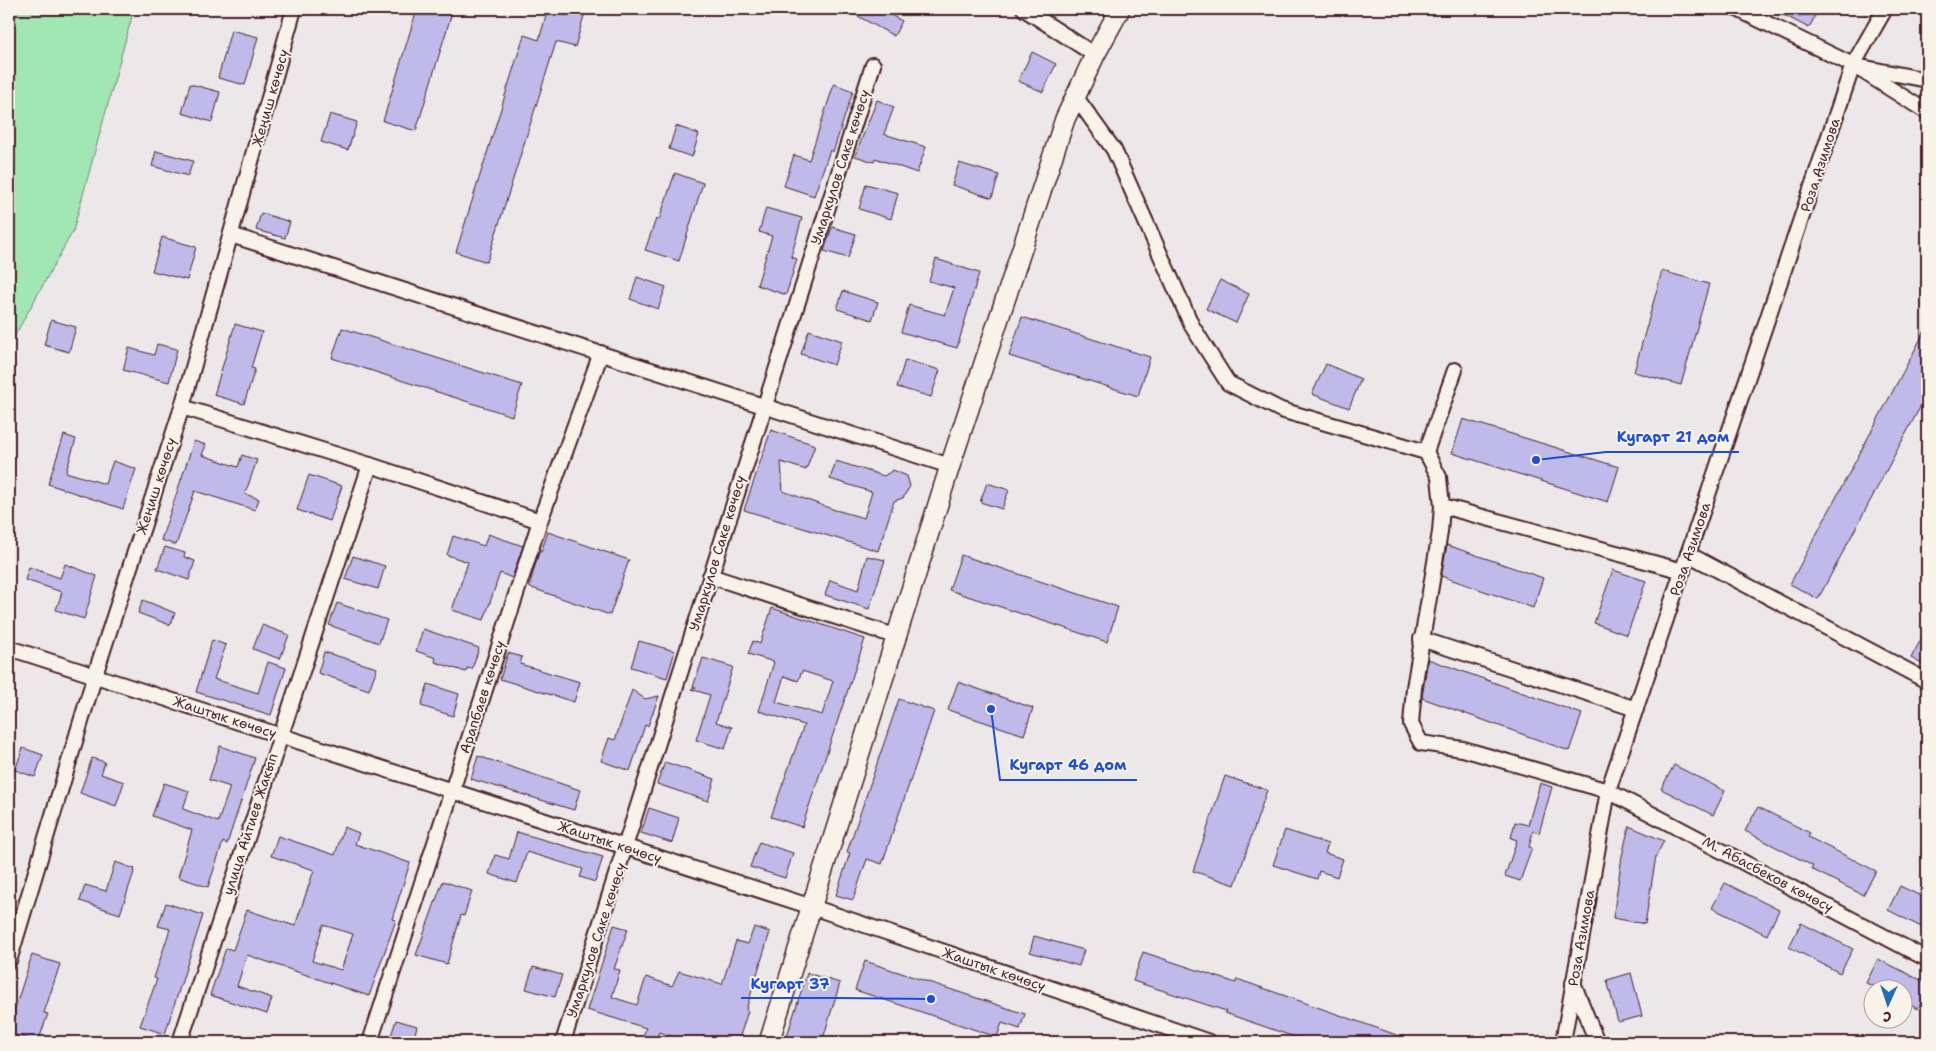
<svg xmlns="http://www.w3.org/2000/svg" width="1936" height="1051" font-family="'Shantell Sans',sans-serif">
	<style>
		.green { fill: #a0e7b4; stroke: #758370 }
		.building { fill: #c0baeb; stroke: #4a1f2b; fill-rule: evenodd }
		.lines { fill: none; stroke-linecap: round; stroke-linejoin: round }
		.street-casing { stroke: #4a1f2b; stroke-width: 18 }
		.secondary-casing { stroke: #4a1f2b; stroke-width: 22 }
		.street { stroke: #f7f3e8; stroke-width: 14 }
		.secondary { stroke: #f7f3e8; stroke-width: 19 }
		.labels { text-anchor: middle; stroke-width: 4; stroke-linejoin: round; paint-order: stroke }
		.street-label { font-size: 14px; fill: #4a1f2b; stroke: #f7f3e8 }
		.leader { fill: none; stroke: #1d4ed8; stroke-width: 2 }
		.callout-dot { fill: #1d4ed8; stroke: #f7f3e8; stroke-width: 2 }
		.callout-label { font-size: 15px; text-anchor: middle; font-weight: bold; fill: #1d4ed8; stroke: #f7f3e8; stroke-width: 4; stroke-linejoin: round; paint-order: stroke }
	</style>
	<rect width="100%" height="100%" fill="#ece8e9"/>
	<filter id="ink" filterUnits="userSpaceOnUse"><feTurbulence type="fractalNoise" baseFrequency=".02" numOctaves="2"/><feDisplacementMap in="SourceGraphic" scale="10" xChannelSelector="R" yChannelSelector="G"/><feConvolveMatrix kernelMatrix="1 2 1 2 8 2 1 2 1" color-interpolation-filters="sRGB"/></filter>
	<g filter="url(#ink)">
		<path class="green" d="M9,9H134L73,231L9,346Z"/>
		<g class="building">
			<path d="M417,9H453L416,131L383,121Z"/>
			<path d="M548,9H572L585,12L575,47L556,42L487,262L456,252L524,35L539,40Z"/>
			<path d="M845,9H892L889,14L902,21L894,36Z"/>
			<path d="M1772,9H1801L1815,16L1809,28Z"/>
			<path d="M231,30L258,37L245,85L218,78Z"/>
			<path d="M1032,52L1056,64L1043,92L1018,81Z"/>
			<path d="M190,84L220,92L212,122L182,113Z"/>
			<path d="M834,84L853,91L833,152L830,150L814,196L784,186L794,155L809,160Z"/>
			<path d="M877,100L894,107L884,134L926,147L917,173L875,158L874,162L855,156Z"/>
			<path d="M330,114L357,122L348,150L321,142Z"/>
			<path d="M676,126L699,134L692,157L669,149Z"/>
			<path d="M156,151L193,161L188,176L152,166Z"/>
			<path d="M959,163L999,175L992,198L952,185Z"/>
			<path d="M675,173L703,183L679,261L645,250L656,219L659,220Z"/>
			<path d="M866,184L898,193L891,219L859,209Z"/>
			<path d="M766,208L802,218L791,257L797,259L786,295L757,285L772,236L759,232Z"/>
			<path d="M261,213L290,222L285,238L256,230Z"/>
			<path d="M832,227L856,234L848,258L824,251Z"/>
			<path d="M162,237L196,247L187,280L152,271Z"/>
			<path d="M936,259L979,273L957,348L901,332L909,305L945,315L954,288L929,281Z"/>
			<path d="M1662,271L1709,284L1681,385L1634,372Z"/>
			<path d="M637,277L666,287L658,309L630,299Z"/>
			<path d="M1220,280L1249,294L1236,323L1206,309Z"/>
			<path d="M843,291L878,302L872,320L837,309Z"/>
			<path d="M1022,317L1150,357L1138,396L1009,356Z"/>
			<path d="M51,320L76,327L69,352L44,345Z"/>
			<path d="M235,324L262,332L251,368L255,369L244,404L214,395Z"/>
			<path d="M1927,327V394L1818,599L1790,584Z"/>
			<path d="M342,328L522,385L512,416L332,358Z"/>
			<path d="M809,330L842,341L834,365L801,354Z"/>
			<path d="M157,344L177,349L169,382L123,370L129,348L154,355Z"/>
			<path d="M905,360L940,370L931,397L897,387Z"/>
			<path d="M1326,364L1361,379L1349,408L1312,394Z"/>
			<path d="M1463,419L1619,467L1608,502L1452,453Z"/>
			<path d="M771,430L815,445L806,470L781,462L783,491L832,509L864,518L872,492L830,479L836,461L884,476L893,470L907,476L910,486L903,498L894,501L878,551L744,510Z"/>
			<path d="M64,435L76,439L66,472L105,484L113,461L136,469L123,509L48,484Z"/>
			<path d="M194,441L206,445L202,455L238,467L242,455L257,460L245,494L259,499L255,510L195,491L176,545L161,540Z"/>
			<path d="M309,475L342,486L330,521L297,510Z"/>
			<path d="M987,483L1009,490L1002,509L980,502Z"/>
			<path d="M548,532L629,560L610,615L529,587L539,552H541Z"/>
			<path d="M488,534L523,546L512,578L500,573L484,620L452,610L468,562L447,555L453,536L484,546Z"/>
			<path d="M1447,545L1543,578L1533,608L1441,576Z"/>
			<path d="M165,547L185,553L184,557L195,561L189,580L157,569Z"/>
			<path d="M961,555L1118,607L1107,642L949,590Z"/>
			<path d="M353,556L385,566L378,589L345,579Z"/>
			<path d="M867,556L885,560L869,609L825,595L830,580L858,590Z"/>
			<path d="M65,564L97,576L84,619L56,610L62,592L25,580L29,567L60,578Z"/>
			<path d="M1613,570L1646,581L1627,635L1594,623Z"/>
			<path d="M143,600L175,613L170,625L138,613Z"/>
			<path d="M337,603L387,620L379,643L329,625Z"/>
			<path d="M772,608L865,639L802,827L771,817L804,725L759,711L774,662L748,654L753,641L760,644ZM802,671L833,681L822,715L776,702L784,676L798,681Z"/>
			<path d="M262,625L289,635L280,659L253,649Z"/>
			<path d="M1927,628V667L1911,658Z"/>
			<path d="M423,629L479,648L472,669L467,668L466,672L435,662L436,658L416,651Z"/>
			<path d="M212,640L226,645L214,679L258,693L268,662L286,668L271,715L196,692Z"/>
			<path d="M639,641L675,651L667,678L631,667Z"/>
			<path d="M324,652L377,668L369,690L318,673Z"/>
			<path d="M508,653L522,657L520,664L580,682L574,702L500,679Z"/>
			<path d="M703,658L733,667L716,722L732,727L725,749L696,740L710,695L691,689L696,687H693Z"/>
			<path d="M1428,659L1582,714L1569,751L1422,698Z"/>
			<path d="M958,682L1033,708L1024,735L948,710Z"/>
			<path d="M428,684L459,694L453,716L421,706Z"/>
			<path d="M632,690L645,699L659,696L648,726L645,725L630,771L601,761L609,738L615,740Z"/>
			<path d="M899,699L934,711L882,864L867,859L853,900L836,895L850,853L847,852Z"/>
			<path d="M220,746L255,758L227,844L223,842L208,887L178,877L192,830L152,816L164,783L189,791L183,809L218,822L230,787L209,780Z"/>
			<path d="M23,748L43,755L35,777L15,770Z"/>
			<path d="M478,756L580,790L574,810L471,779Z"/>
			<path d="M92,758L105,762L101,774L124,782L116,806L80,793Z"/>
			<path d="M665,762L715,779L708,801L657,784Z"/>
			<path d="M1674,765L1725,791L1713,815L1661,789Z"/>
			<path d="M1225,776L1267,790L1235,885L1193,871Z"/>
			<path d="M1540,783L1552,787L1539,833L1533,831L1529,847L1532,848L1520,881L1505,876L1517,840L1511,838L1515,822L1528,825Z"/>
			<path d="M1758,807L1810,833L1808,837L1876,871L1863,895L1811,869L1813,866L1745,831Z"/>
			<path d="M649,808L679,818L672,843L641,833Z"/>
			<path d="M1629,826L1664,841L1656,856L1645,924L1613,918L1622,856Z"/>
			<path d="M344,827L359,833L355,844L410,863L392,919L396,920L369,996L247,955L237,986L272,998L267,1014L210,995L226,948L233,950L247,910L295,926L314,870L271,856L278,836L335,855ZM323,925L353,934L341,970L312,961Z"/>
			<path d="M1285,830L1328,844L1325,853L1343,859L1337,877L1319,871L1317,879L1273,865Z"/>
			<path d="M517,832L603,857L595,882L580,877L583,869L527,852L517,883L489,874L495,855L509,859Z"/>
			<path d="M759,842L793,853L785,878L750,867Z"/>
			<path d="M115,862L135,869L120,914L80,901L85,885L106,891Z"/>
			<path d="M443,881L472,891L464,916L461,915L447,964L416,955Z"/>
			<path d="M1725,883L1779,910L1767,935L1712,908Z"/>
			<path d="M1900,886L1927,899V930L1888,910Z"/>
			<path d="M166,903L203,915L165,1034L140,1026L157,979L154,978L170,929L158,926Z"/>
			<path d="M1801,923L1853,949L1840,973L1789,947Z"/>
			<path d="M614,925L628,929L614,969L620,970L612,997L637,1005L646,977L672,986L679,971L722,984L736,941L748,944L754,927L770,932L746,1010L748,1011L738,1042H690L659,1032L655,1042H641L646,1028L587,1010Z"/>
			<path d="M1034,936L1084,950L1079,966L1030,952Z"/>
			<path d="M1143,952L1236,983L1237,979L1411,1040L1410,1042H1309L1225,1013L1226,1011L1133,981Z"/>
			<path d="M32,955L60,964L44,1013L48,1014L38,1042L9,1033V1027Z"/>
			<path d="M1878,959L1927,983V990L1918,1009L1904,1002V988H1877L1866,983Z"/>
			<path d="M865,961L1025,1014L1020,1029L1002,1023L997,1037L855,990Z"/>
			<path d="M533,967L562,975L555,997L526,989Z"/>
			<path d="M807,973L840,983L822,1042H785Z"/>
			<path d="M1631,973L1642,1016L1618,1022L1607,980Z"/>
			<path d="M396,1020L417,1026L413,1042H389Z"/>
		</g>
		<g class="lines">
			<g class="street-casing">
				<g id="street">
					<path d="M1024,9L1095,55"/>
					<path d="M1737,9L1853,65L1927,112"/>
					<path d="M1861,67L1927,80"/>
					<path d="M1075,96L1114,150L1192,326L1228,383L1281,410L1426,452L1439,477L1442,506L1440,532L1414,688L1411,724L1421,743L1463,749L1608,791L1927,959"/>
					<path d="M231,235L950,466"/>
					<path d="M182,407L370,465L540,521"/>
					<path d="M1426,452L1455,370"/>
					<path d="M1442,506L1683,571"/>
					<path d="M1688,554L1927,681"/>
					<path d="M710,576L898,637"/>
					<path d="M1421,639L1636,709"/>
					<path d="M9,648L812,907L1209,1042"/>
					<path d="M9,961L95,675L182,407L294,9"/>
					<path d="M1573,983L1597,1042"/>
					<path d="M180,1042L370,465"/>
					<path d="M370,1042L540,521L601,353"/>
					<path d="M563,1042L873,65"/>
					<path d="M1563,1042L1608,791L1853,65L1885,9"/>
				</g>
			</g>
			<g class="secondary-casing">
				<path id="secondary" d="M769,1042L950,466L1065,119L1095,55L1120,9"/>
			</g>
			<use href="#street" class="street"/>
			<use href="#secondary" class="secondary"/>
		</g>
	</g>
	<g class="labels">
		<g class="street-label">
			<text transform="translate(270 98) rotate(-74)" y="5">Жеңиш көчөсү</text>
			<text transform="translate(1820 165) rotate(-72)" y="5">Роза Азимова</text>
			<text transform="translate(840 167) rotate(-72)" y="5">Умаркулов Саке көчөсү</text>
			<text transform="translate(156 486) rotate(-72)" y="5">Жеңиш көчөсү</text>
			<text transform="translate(1690 549) rotate(-71)" y="5">Роза Азимова</text>
			<text transform="translate(717 553) rotate(-73)" y="5">Умаркулов Саке көчөсү</text>
			<text transform="translate(482 697) rotate(-72)" y="5">Арапбаев көчөсү</text>
			<text transform="translate(225 717) rotate(18)" y="5">Жаштык көчөсү</text>
			<text transform="translate(250 824) rotate(-72)" y="5">улица Айтиев Жакып</text>
			<text transform="translate(610 842) rotate(18)" y="5">Жаштык көчөсү</text>
			<text transform="translate(1768 874) rotate(28)" y="5">М. Абасбеков көчөсү</text>
			<text transform="translate(1581 938) rotate(-80)" y="5">Роза Азимова</text>
			<text transform="translate(596 940) rotate(-72)" y="5">Умаркулов Саке көчөсү</text>
			<text transform="translate(994 969) rotate(19)" y="5">Жаштык көчөсү</text>
		</g>
	</g>
	<path class="leader" d="M1536 460L1606 452H1739M991 709L1000 780H1137M931 999L839 998H741"/>
	<g class="callout-dot">
		<circle cx="1536" cy="460" r="5"/>
		<circle cx="991" cy="709" r="5"/>
		<circle cx="931" cy="999" r="5"/>
	</g>
	<g class="callout-label">
		<text x="1673" y="442">Кугарт 21 дом</text>
		<text x="1068" y="770">Кугарт 46 дом</text>
		<text x="790" y="989">Кугарт 37</text>
	</g>
	<rect width="1936" height="1051" fill="none" stroke="#f7f3e8" stroke-width="30"/>
	<rect x="15" y="15" width="1906" height="1021" fill="none" stroke="#4a1f2b" stroke-width="2" filter="url(#ink)"/>
	<g transform="translate(1888 1004) rotate(183)"><circle r="24" fill="#f7f3e8" stroke="#b29e9c"/>
	<path d="M0-4L9 19L0 12L-9 19Z" fill="#1f6fb2"/>
	<text y="-8" font-size="14" font-weight="bold" text-anchor="middle" fill="#4a1f2b">С</text>
	</g>
</svg>
